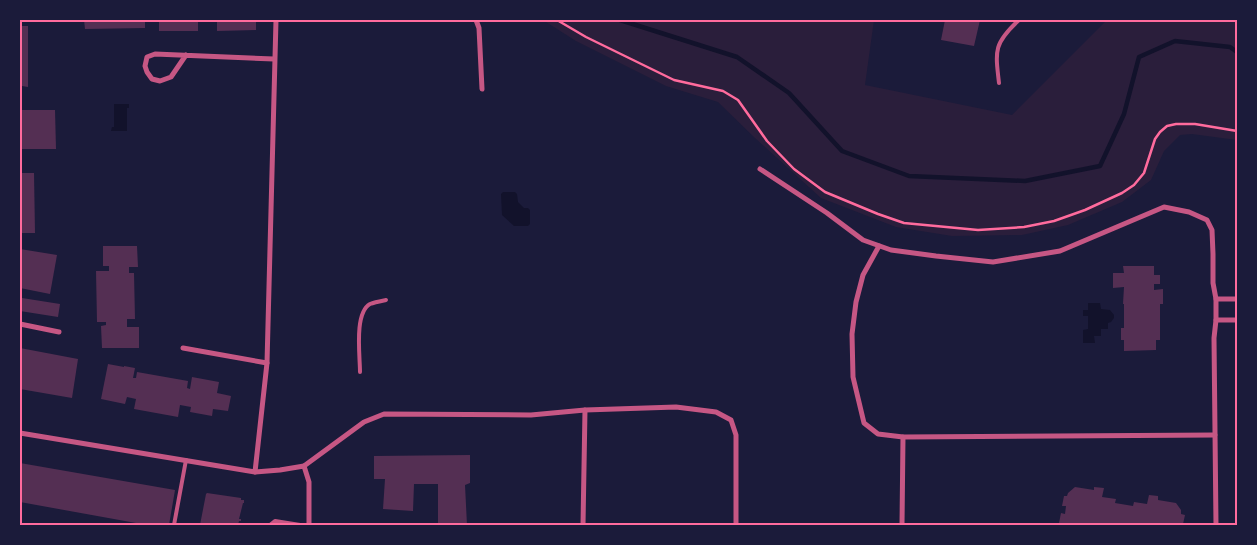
<svg xmlns="http://www.w3.org/2000/svg" width="1257" height="545" font-family="'Noto Sans',sans-serif">
	<style>
		.green { fill: #2a1e3b }
		.water { fill: #12122b }
		.lines { fill: none; stroke-linecap: round; stroke-linejoin: round }
		.stream { stroke: #12122b; stroke-width: 4.5 }
		.building { fill: #542f53 }
		.path { stroke: #ff6b9d; stroke-width: 2.5 }
		.service { stroke: #c65784; stroke-width: 4 }
		.minor { stroke: #c65784; stroke-width: 5 }
		.neatline { fill: none; stroke: #ff6b9d; stroke-width: 2 }
	</style>
	<rect width="100%" height="100%" fill="#1b1b3a"/>
	<path class="green" d="M543,20H874L865,85L1012,115L1107,20H1237V140L1192,134L1180,135L1164,151L1151,180L1122,202L1068,225L1022,235L952,236L896,227L821,198L755,138L718,102L666,86L576,41Z"/>
	<g class="water">
		<path d="M114,104H129V108H127V131H111L112,127H114Z"/>
		<path d="M503,192H515L517,194L518,202L524,208H528L530,210V224L528,226H514L502,215L501,194Z"/>
		<path d="M1088,303H1100L1101,309L1110,310L1114,315V318L1111,322L1108,323V329H1101V336H1094L1095,343H1083V330L1088,329V316H1083V310H1088Z"/>
	</g>
	<g class="lines">
		<path class="stream" d="M620,20L737,57L789,93L842,151L909,176L1025,181L1100,166L1124,114L1139,57L1175,41L1230,47L1237,52"/>
	</g>
	<g class="building">
		<path d="M84,20H145V28L85,29Z"/>
		<rect x="159" y="20" width="39" height="11"/>
		<path d="M217,20H256V30L217,31Z"/>
		<path d="M945,20H980L974,46L941,40Z"/>
		<path d="M20,26H28V87L22,86V94H20Z"/>
		<path d="M20,110H55L56,149H20Z"/>
		<path d="M20,173H34L35,233H20Z"/>
		<path d="M103,246H137L138,267H129V273H134L135,319H127V327H139V348H102L101,326L106,325V322H97L96,271H109V266H103Z"/>
		<path d="M20,249L57,255L50,294L20,288Z"/>
		<path d="M1123,266H1154V275H1160V284H1154V290L1163,289V304H1160V340H1156V350L1124,351V340H1121V328H1124V304H1123L1124,287L1113,288V273H1124Z"/>
		<path d="M22,298L60,304L58,317L20,311Z"/>
		<path d="M20,348L78,359L72,398L20,389Z"/>
		<path d="M108,364L124,367V366L135,368L133,378H136L137,372L188,381L187,388L190,389L192,377L219,382L217,393L231,396L228,411L213,409L212,416L190,412L191,407L180,405L178,417L134,409L136,399L127,397L125,404L101,399Z"/>
		<path d="M470,455V483L465,485L467,525H438V484H414L413,511L383,509L385,479H374V456Z"/>
		<path d="M20,463L175,490L169,525H147L20,502Z"/>
		<path d="M1075,487L1094,490V487L1104,488L1102,497L1116,499L1115,503L1133,506L1134,502L1147,504L1149,495L1158,496V500L1176,503L1181,510V514L1185,515L1183,524L1063,525V523H1059L1061,513L1065,514L1066,506H1062L1064,496H1067L1068,493Z"/>
		<path d="M207,493L241,498V500H244V503H243L239,519H241V521H239L238,525H200L206,494Z"/>
	</g>
	<g class="lines">
		<path class="path" d="M557,20L586,37L674,80L723,91L738,100L767,141L794,169L825,192L878,214L904,223L978,230L1024,227L1054,221L1085,210L1122,193L1134,185L1144,173L1155,139L1160,132L1167,126L1176,124H1195L1237,131"/>
		<g class="service">
			<path d="M999,83C995,50 994,43 1019,20"/>
			<path d="M360,372C360,356 354,313 370,304C375,302 381,301 386,300"/>
			<path d="M174,525L186,460"/>
			<path d="M270,525L275,521L300,525"/>
		</g>
		<g class="minor">
			<path d="M476,20L479,28L482,89"/>
			<path d="M186,55L171,77L160,81L152,79L147,72L145,66L147,57L155,54L274,59"/>
			<path d="M760,169L827,213L863,240L891,250L936,256L993,262L1060,251L1164,207L1189,212L1207,220L1212,230L1213,254V283L1216,299V320L1214,338L1216,525"/>
			<path d="M879,246L863,275L856,302L852,334L853,377L864,423L878,434L903,437L1215,435"/>
			<path d="M1216,299H1237"/>
			<path d="M1216,320H1237"/>
			<path d="M20,324L59,332"/>
			<path d="M183,348L267,363"/>
			<path d="M20,433L255,472L280,470L304,466L364,422L384,414L531,415L585,410L676,407L716,412L731,420L736,435V525"/>
			<path d="M304,466L309,482V525"/>
			<path d="M255,472L267,363L276,20"/>
			<path d="M583,525L585,410"/>
			<path d="M902,525L903,437"/>
		</g>
	</g>
	<rect width="1257" height="545" fill="none" stroke="#1b1b3a" stroke-width="42"/>
	<rect x="21" y="21" width="1215" height="503" class="neatline"/>
</svg>
